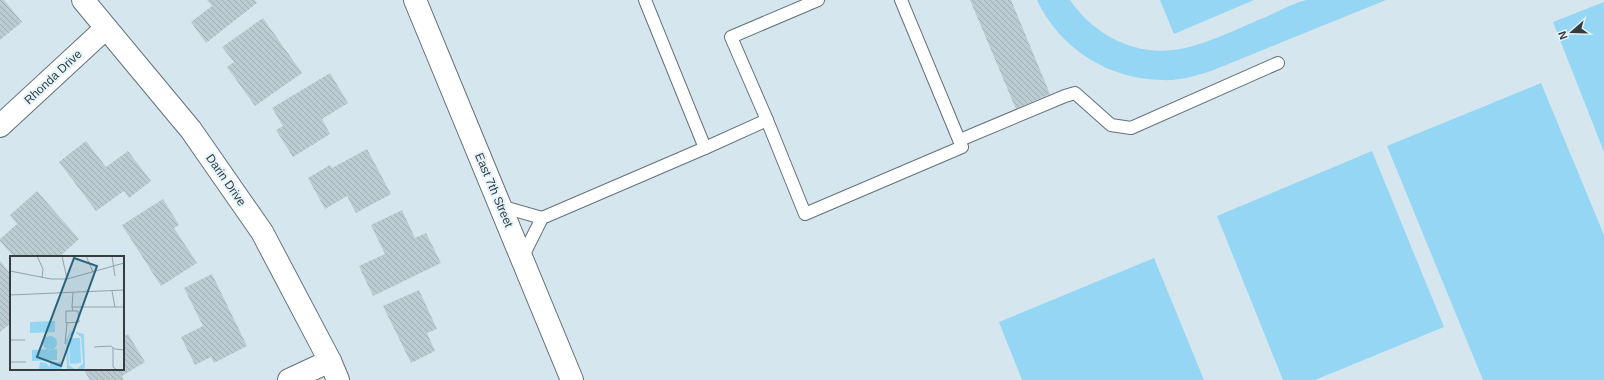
<svg xmlns="http://www.w3.org/2000/svg" width="1604" height="380" font-family="Arial,sans-serif">
	<style>
		.green { fill: #94d6f3 }
		.building { fill: url(#building-back-hatch) }
		.lines { fill: none; stroke-linecap: round; stroke-linejoin: round }
		.service-casing { stroke: #637278; stroke-width: 14 }
		.minor-casing { stroke: #637278; stroke-width: 24 }
		.tertiary-casing { stroke: #637278; stroke-width: 24 }
		.service { stroke: #fff; stroke-width: 12 }
		.minor { stroke: #fff; stroke-width: 22 }
		.tertiary { stroke: #fff; stroke-width: 22 }
		.labels { text-anchor: middle; stroke-width: 4; stroke-linejoin: round; paint-order: stroke }
		.street-label { font-size: 12px; fill: #363c3f; stroke: #e3f4fb }
		.inset-road { fill: none; stroke: #96a2a8; stroke-width: 1 }
		.view { fill: #28647b; fill-opacity: 0.15; stroke: #28647b; stroke-width: 2 }
		.inset-edge { fill: none; stroke: #363c3f; stroke-width: 2 }
	</style>
	<defs>
		<pattern id="building-back-hatch" width="6" height="6" patternUnits="userSpaceOnUse"><rect width="6" height="6" fill="#bbcbd2"/><path d="M-1 5l2 2M0 0l6 6M5-1l2 2" fill="none" stroke="#a1afb5"/></pattern>
	</defs>
	<rect width="100%" height="100%" fill="#d6e6ee"/>
	<g class="green">
		<path d="M1037,0H1070C1095,36 1136,57 1180,49C1208,44 1241,27 1268,16C1280,11 1295,2 1307,0C1315,0 1324,0 1331,0C1350,0 1368,0 1386,0L1211,71C1195,76 1179,81 1162,80C1108,79 1060,49 1037,0Z"/>
		<path d="M1160,0H1254L1174,34Z"/>
		<path d="M1604,2V152L1553,22Z"/>
		<path d="M1541,83L1604,235V380H1483L1387,146Z"/>
		<path d="M1372,151L1444,327L1315,380H1283L1217,216Z"/>
		<path d="M1154,258L1204,380H1022L999,322Z"/>
	</g>
	<g class="building">
		<path d="M0,0H4L22,22L0,40Z"/>
		<path d="M207,0H255L257,3L206,43L191,22L212,6Z"/>
		<path d="M970,0H1011L1050,94L1016,109Z"/>
		<path d="M263,18L302,73L255,106L227,67L234,62L222,47Z"/>
		<path d="M330,73L348,103L322,119L330,134L293,157L276,130L283,126L272,108Z"/>
		<path d="M86,141L106,167L128,151L151,181L129,198L124,191L96,211L59,162Z"/>
		<path d="M367,149L391,194L356,213L347,196L325,209L308,178L330,165L332,168Z"/>
		<path d="M37,191L79,239L59,257H14L0,241V239L17,224L10,215Z"/>
		<path d="M163,199L179,225L174,228L197,263L161,286L122,225Z"/>
		<path d="M402,210L415,238L426,233L441,263L373,296L359,266L385,254L371,225Z"/>
		<path d="M0,261L11,274V323L0,332Z"/>
		<path d="M212,274L247,346L214,363L211,357L195,365L181,337L203,326L184,288Z"/>
		<path d="M419,290L437,329L427,333L435,351L411,363L383,306Z"/>
		<path d="M128,334L145,362L122,376L124,380H90L83,369H123V337Z"/>
	</g>
	<g class="lines">
		<g class="service-casing">
			<g id="service">
				<path d="M818,0L731,37L767,120L805,214L962,147L901,0"/>
				<path d="M960,140L1065,96L1075,93L1111,125L1131,128L1278,63"/>
				<path d="M705,148L767,120"/>
				<path d="M500,206L542,218"/>
				<path d="M522,258L542,218L705,148L645,0"/>
			</g>
		</g>
		<g class="minor-casing">
			<g id="minor">
				<path d="M83,0L191,130L262,232L330,361L338,380"/>
				<path d="M0,126L106,28"/>
				<path d="M289,380L330,361"/>
			</g>
		</g>
		<g class="tertiary-casing">
			<path id="tertiary" d="M415,0L572,380"/>
		</g>
		<use href="#service" class="service"/>
		<use href="#minor" class="minor"/>
		<use href="#tertiary" class="tertiary"/>
	</g>
	<g class="labels">
		<g class="street-label">
			<text transform="translate(53 77) rotate(-43)" y="4">Rhonda Drive</text>
			<text transform="translate(226 180) rotate(55)" y="4">Darin Drive</text>
			<text transform="translate(494 190) rotate(67)" y="4">East 7th Street</text>
		</g>
	</g>
	<g transform="translate(10 256)">
		<rect width="114" height="114" fill="#d6e6ee"/>
		<path d="M45,65V76L20,77V66ZM61,75L74,78L75,112L71,114H57L56,84ZM65,76L71,81L73,107L66,114L59,109L58,82ZM33 87a7 7 0 1 1 14 0a7 7 0 1 1-14 0ZM59,82H70L71,107L60,108ZM47,93V104L22,105V94ZM30,106L36,107L40,111V106H51V114H29Z" fill="#94d6f3" fill-rule="evenodd"/>
		<path class="inset-road" d="M27,0L33,13L32,22M52,0L57,23M76,0L83,16M102,0L105,20M0,15L41,23H57L114,7M102,35L105,51M63,37L62,51H114M0,39L114,34M62,51L63,55H56V67L69,66L68,55H63M0,84H15M55,88L57,67M84,91L101,90L105,93L114,94M103,92V111L107,114M0,106H16"/>
		<path class="view" d="M64,2L87,10L51,110L27,101Z"/>
		<rect width="114" height="114" class="inset-edge"/>
	</g>
	<g transform="translate(1572 32) rotate(250)" stroke="#e3f4fb" stroke-width="3" paint-order="stroke">
	<path d="M0-3L7 15L0 10L-7 15Z" fill="#363c3f"/>
	<text y="-6" font-size="11" font-weight="bold" text-anchor="middle" fill="#363c3f">N</text>
	</g>
</svg>
